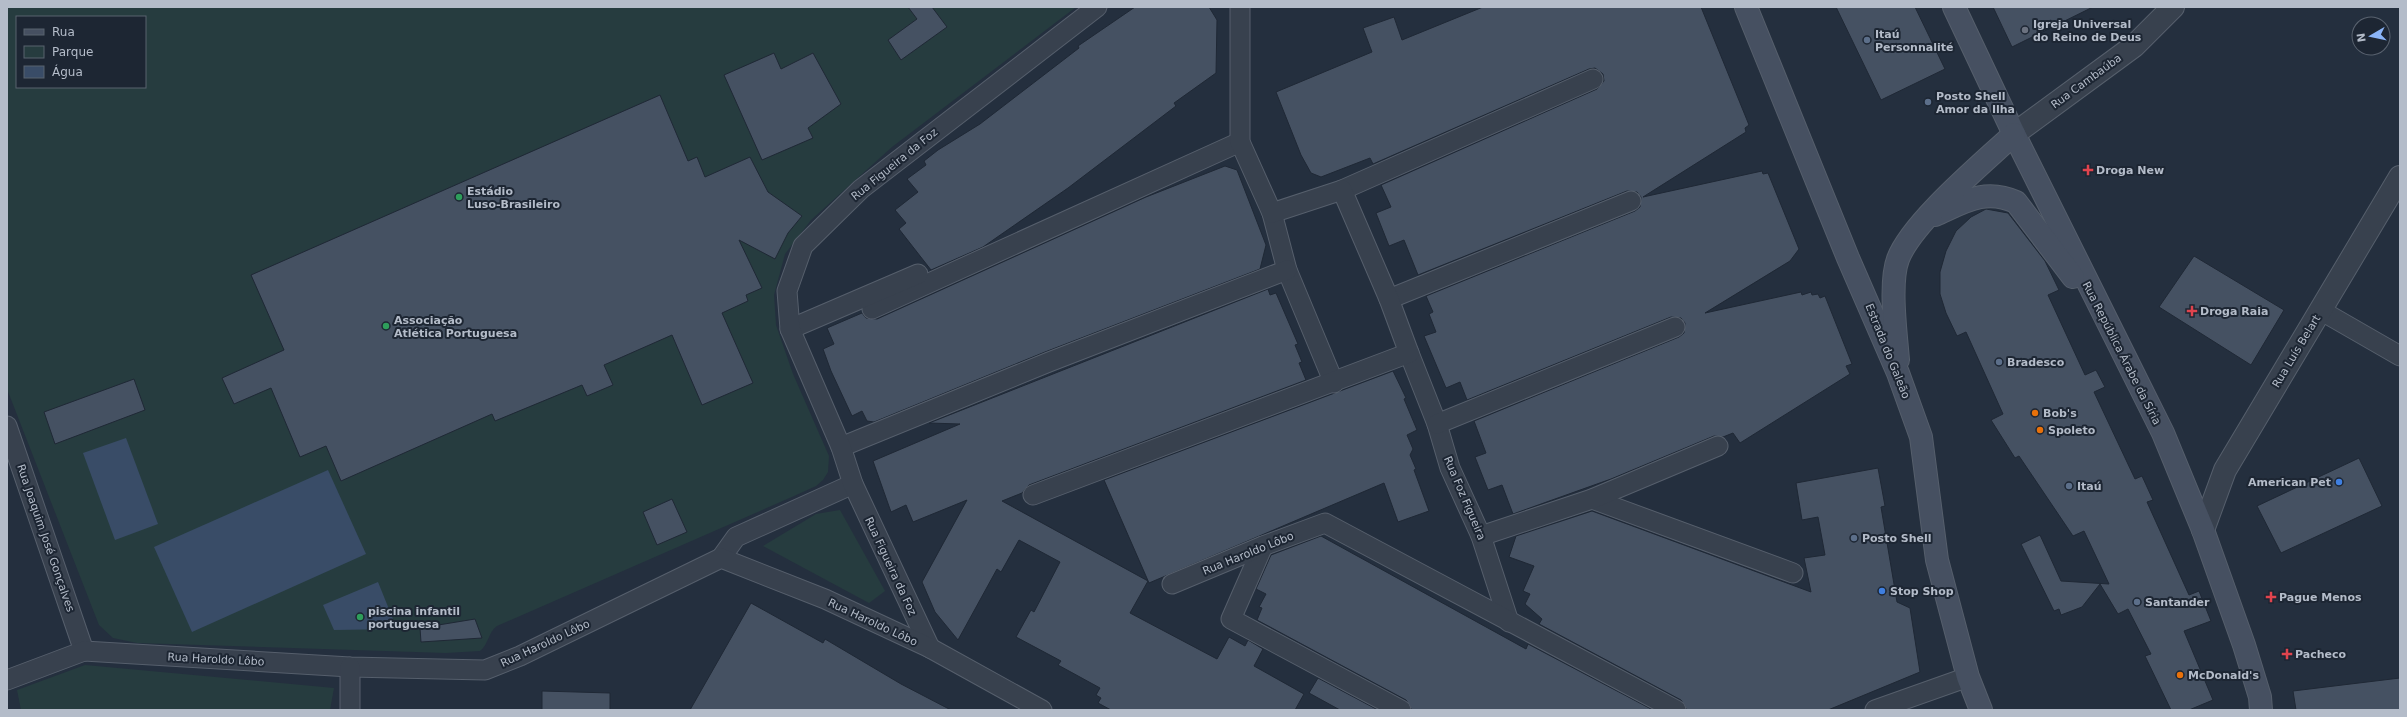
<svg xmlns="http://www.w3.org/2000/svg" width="2407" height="717" font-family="'DejaVu Sans',sans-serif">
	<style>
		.green { fill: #263c3f; fill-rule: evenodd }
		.water { fill: #394c67 }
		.building { fill: #455162; stroke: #1f2835 }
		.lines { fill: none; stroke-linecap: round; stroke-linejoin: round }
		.minor-casing { stroke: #565f6c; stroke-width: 21 }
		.tertiary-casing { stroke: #565f6c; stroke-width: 24 }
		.secondary-casing { stroke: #565f6c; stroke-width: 24 }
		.minor { stroke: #38414e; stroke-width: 19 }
		.tertiary { stroke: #38414e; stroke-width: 22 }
		.secondary { stroke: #465061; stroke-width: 22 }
		.worship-dot { fill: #6b7280; stroke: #1d2633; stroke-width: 1.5 }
		.service-dot { fill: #5c6f8a; stroke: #1d2633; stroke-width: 1.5 }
		.health-dot { fill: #e0444e; stroke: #1d2633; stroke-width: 1.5 }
		.leisure-dot { fill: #2e9e5b; stroke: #1d2633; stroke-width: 1.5 }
		.food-dot { fill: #e8710a; stroke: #1d2633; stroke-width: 1.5 }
		.shop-dot { fill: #3f7fe0; stroke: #1d2633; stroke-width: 1.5 }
		.labels { text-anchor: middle; stroke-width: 4; stroke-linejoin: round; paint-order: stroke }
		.poi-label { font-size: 11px; font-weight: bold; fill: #b4bcc9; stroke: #1d2633; text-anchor: start }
		.street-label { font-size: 11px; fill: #b4bcc9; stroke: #1d2633 }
	</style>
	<rect width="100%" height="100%" fill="#242f3e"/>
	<g class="green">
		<path d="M7,7H1076L892,147L811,220L785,254L774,295L776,325L793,374L829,456L828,472L823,480L816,486L794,496L497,626C488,632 489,644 480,651L446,653L137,643L113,638L99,625L7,389ZM17,17H145V87H17Z"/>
		<path d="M840,510L885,591L869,603L763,546L816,514Z"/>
		<path d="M85,665L334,688L330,710H21L17,690Z"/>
	</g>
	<g class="water">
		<path d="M126,438L158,524L115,540L83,453Z"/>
		<path d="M328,470L366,554L192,632L154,547Z"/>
		<path d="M378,582L397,629L334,630L323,605Z"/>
	</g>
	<g class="building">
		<path d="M908,7H932L947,27L901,60L888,40L917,19Z"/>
		<path d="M1135,7H1209L1217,20L1216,73L1174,103L1176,106L1068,188L983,247L931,270L899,229L906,223L895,210L918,192L907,179L926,165L924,161L938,150L980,124L1079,48L1078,46Z"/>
		<path d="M1483,7H1701L1749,125L1745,128L1746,132L1643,197L1762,171L1763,174L1768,173L1799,249L1790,261L1705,313L1801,292L1802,295L1811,292L1812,295L1818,294L1820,298L1825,296L1852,364L1846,366L1850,374L1740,443L1733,433L1723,437L1714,436L1611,479L1513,514L1502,485L1488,490L1475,457L1486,453L1474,421L1679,337L1684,333L1685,323L1681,318L1671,317L1467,400L1460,382L1446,388L1424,336L1436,332L1429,314L1433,312L1426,296L1635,211L1640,207L1641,197L1637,192L1627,191L1418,275L1404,240L1389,246L1376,213L1391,207L1381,185L1597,89L1604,81L1603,74L1595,68L1589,69L1373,164L1370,158L1321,177L1311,173L1301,155L1276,92L1372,52L1363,28L1394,17L1402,40Z"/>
		<path d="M1836,7H1915L1945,69L1881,100Z"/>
		<path d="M1993,7H2093L2012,47Z"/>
		<path d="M774,53L781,69L813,53L841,104L808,128L813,138L762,160L724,75Z"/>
		<path d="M660,95L688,161L697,157L705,177L750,157L768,192L802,216L788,233L775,259L739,240L762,288L746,295L748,301L722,313L753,383L702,405L672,335L604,365L613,385L587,396L582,385L495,421L492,414L341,481L326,446L300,457L271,388L234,404L222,378L284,350L251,275Z"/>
		<path d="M1225,166L1237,170L1266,245L1260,269L1045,352L874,422L867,421L862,411L852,416L831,371L823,349L834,344L827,328L862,313L866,318L877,319L1146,197Z"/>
		<path d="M1986,209L2008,213L2045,261L2059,290L2048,295L2085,375L2096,370L2105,387L2094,392L2135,479L2142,476L2153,500L2147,502L2189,595L2199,591L2211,621L2184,631L2213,700L2189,710H2171L2145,656L2151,654L2128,609L2118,614L2100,584L2082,607L2061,615L2059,609L2054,611L2021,544L2040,535L2061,581L2109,584L2084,531L2073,536L2019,456L2015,458L1991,420L2003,414L1966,332L1957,336L1946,313L1940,294V272L1946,251L1956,231L1971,217Z"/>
		<path d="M2194,256L2284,310L2251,365L2159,307Z"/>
		<path d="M1268,289L1270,295L1276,293L1298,344L1295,345L1302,362L1299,363L1306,380L1029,485L1022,493L1002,501L1148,581L1130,613L1217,659L1229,637L1245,646L1248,640L1263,649L1254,666L1304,694L1295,710H1111L1098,703L1101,698L1096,695L1100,688L1058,665L1061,661L1016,637L1031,610L1034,612L1060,562L1019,540L1001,572L997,569L958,640L935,612L922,582L967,500L913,522L906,505L891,512L873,461L960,424L929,423Z"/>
		<path d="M1393,371L1406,398L1404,399L1417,430L1407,435L1413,449L1410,455L1416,469L1414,470L1429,511L1398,522L1384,483L1149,583L1104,480Z"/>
		<path d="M134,379L145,410L55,444L44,412Z"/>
		<path d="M2359,458L2382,506L2281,553L2257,506Z"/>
		<path d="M1878,468L1885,506L1881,507L1897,602L1910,608L1920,672L1828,710H1687L1681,700L1539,624L1542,619L1525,604L1530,594L1523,591L1534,566L1509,557L1516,536L1592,511L1811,592L1804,558L1825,555L1818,517L1802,520L1796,483Z"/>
		<path d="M672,499L687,532L657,545L643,512Z"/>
		<path d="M1321,536L1526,649L1528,644L1653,710H1412L1406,700L1257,620L1262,608L1259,607L1266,594L1256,589L1271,555Z"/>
		<path d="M751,603L823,643L825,639L901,684L951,710H690Z"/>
		<path d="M475,619L482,638L421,642L420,628Z"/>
		<path d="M1318,678L1378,710H1340L1309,693Z"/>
		<path d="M2400,678V710H2296L2293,691Z"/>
		<path d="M542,691L610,693V710H542Z"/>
	</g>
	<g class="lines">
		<g class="minor-casing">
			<g id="minor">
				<path d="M1342,190L1593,79"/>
				<path d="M1272,213L1287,270L1334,383"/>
				<path d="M1389,299L1631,201"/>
				<path d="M872,309L1240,142"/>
				<path d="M2320,310L2400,356"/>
				<path d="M790,329L918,274"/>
				<path d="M1409,353L1437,424L1450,468L1481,536L1509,622"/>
				<path d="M1437,424L1675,327"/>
				<path d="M7,426L84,651"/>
				<path d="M841,447L1049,362L1287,270"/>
				<path d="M1033,495L1409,353L1389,299L1342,190L1272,213L1240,142V7"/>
				<path d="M1592,499L1793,573"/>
				<path d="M1481,536L1592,499L1718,446"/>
				<path d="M1263,546L1231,619L1401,710"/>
				<path d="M721,558L736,537L853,484"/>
				<path d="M1172,584L1263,546L1325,523L1676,710"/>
				<path d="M930,648L853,484L841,447L790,329L787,291L803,246L861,189L1097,7"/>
				<path d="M7,680L84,651L350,667L485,670L520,656L721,558L825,599L930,648L1042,710"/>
				<path d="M350,710V667"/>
				<path d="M1875,710L1968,677"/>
			</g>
		</g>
		<g class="tertiary-casing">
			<g id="tertiary">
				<path d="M2014,134L2134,46L2173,7"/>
				<path d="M2203,530L2225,470L2400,177"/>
			</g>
		</g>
		<g class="secondary-casing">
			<g id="secondary">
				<path d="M1746,7L1848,258L1898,373L1921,437L1937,560L1968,677L1981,710"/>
				<path d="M1954,7L2014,134L2163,433L2203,530L2244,645L2260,697L2261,710"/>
				<path d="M1935,215C1964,202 1985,188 2016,202L2073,277"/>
				<path d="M1898,360C1896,334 1889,283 1898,259C1912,222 1983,163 2014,134"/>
			</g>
		</g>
		<use href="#minor" class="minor"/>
		<use href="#tertiary" class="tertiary"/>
		<use href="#secondary" class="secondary"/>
	</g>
	<circle class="worship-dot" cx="2025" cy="30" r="4"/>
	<g class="service-dot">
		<circle cx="1867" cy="40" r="4"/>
		<circle cx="1928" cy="102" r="4"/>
		<circle cx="1999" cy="362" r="4"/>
		<circle cx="2069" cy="486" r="4"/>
		<circle cx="1854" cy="538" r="4"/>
		<circle cx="2137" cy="602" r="4"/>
	</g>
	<g class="health-dot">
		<path d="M2086 164h4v4h4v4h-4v4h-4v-4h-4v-4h4z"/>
		<path d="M2190 305h4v4h4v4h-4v4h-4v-4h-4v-4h4z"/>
		<path d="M2269 591h4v4h4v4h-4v4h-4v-4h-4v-4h4z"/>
		<path d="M2285 648h4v4h4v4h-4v4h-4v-4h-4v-4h4z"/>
	</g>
	<g class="leisure-dot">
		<circle cx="459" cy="197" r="4"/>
		<circle cx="386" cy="326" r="4"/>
		<circle cx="360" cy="617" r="4"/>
	</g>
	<g class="food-dot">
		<circle cx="2035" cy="413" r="4"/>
		<circle cx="2040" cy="430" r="4"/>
		<circle cx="2180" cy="675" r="4"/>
	</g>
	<g class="shop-dot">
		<circle cx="2339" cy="482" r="4"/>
		<circle cx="1882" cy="591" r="4"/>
	</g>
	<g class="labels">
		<g class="poi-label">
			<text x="2033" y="28">Igreja Universal<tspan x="2033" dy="13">do Reino de Deus</tspan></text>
			<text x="1875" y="38">Itaú<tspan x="1875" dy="13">Personnalité</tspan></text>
			<text x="1936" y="100">Posto Shell<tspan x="1936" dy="13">Amor da Ilha</tspan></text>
			<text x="2096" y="174">Droga New</text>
			<text x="467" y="195">Estádio<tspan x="467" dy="13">Luso-Brasileiro</tspan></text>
			<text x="2200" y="315">Droga Raia</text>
			<text x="394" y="324">Associação<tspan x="394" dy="13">Atlética Portuguesa</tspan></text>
			<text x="2007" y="366">Bradesco</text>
			<text x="2043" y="417">Bob's</text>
			<text x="2048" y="434">Spoleto</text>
			<text x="2331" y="486" text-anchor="end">American Pet</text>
			<text x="2077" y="490">Itaú</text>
			<text x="1862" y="542">Posto Shell</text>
			<text x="1890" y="595">Stop Shop</text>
			<text x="2279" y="601">Pague Menos</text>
			<text x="2145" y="606">Santander</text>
			<text x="368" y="615">piscina infantil<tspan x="368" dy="13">portuguesa</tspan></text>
			<text x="2295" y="658">Pacheco</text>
			<text x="2188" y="679">McDonald's</text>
		</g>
		<g class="street-label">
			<text transform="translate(2086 81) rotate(-36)" y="4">Rua Cambaúba</text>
			<text transform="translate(894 164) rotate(-39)" y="4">Rua Figueira da Foz</text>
			<text transform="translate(1888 351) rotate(68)" y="4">Estrada do Galeão</text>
			<text transform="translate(2296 351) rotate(-59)" y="4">Rua Luís Belart</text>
			<text transform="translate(2122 353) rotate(63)" y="4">Rua República Árabe da Síria</text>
			<text transform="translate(1465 498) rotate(67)" y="4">Rua Foz Figueira</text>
			<text transform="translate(46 538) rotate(71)" y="4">Rua Joaquim José Gonçalves</text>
			<text transform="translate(1248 553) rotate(-22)" y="4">Rua Haroldo Lôbo</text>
			<text transform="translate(891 566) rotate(65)" y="4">Rua Figueira da Foz</text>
			<text transform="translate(873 622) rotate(25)" y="4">Rua Haroldo Lôbo</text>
			<text transform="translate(545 643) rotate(-25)" y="4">Rua Haroldo Lôbo</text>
			<text transform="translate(216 659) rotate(3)" y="4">Rua Haroldo Lôbo</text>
		</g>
	</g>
	<rect width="2407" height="717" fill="none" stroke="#b4bcc9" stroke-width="16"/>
	<rect x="16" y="16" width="130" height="72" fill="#1d2633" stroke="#59626f"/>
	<rect x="24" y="29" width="20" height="6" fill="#465061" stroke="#59626f"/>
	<text x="52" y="36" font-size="12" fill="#b4bcc9">Rua</text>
	<rect x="24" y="46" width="20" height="12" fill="#263c3f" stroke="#59626f"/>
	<text x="52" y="56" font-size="12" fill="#b4bcc9">Parque</text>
	<rect x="24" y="66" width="20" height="12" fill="#394c67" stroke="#59626f"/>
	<text x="52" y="76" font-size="12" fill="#b4bcc9">Água</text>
	<g transform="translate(2371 36) rotate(261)"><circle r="19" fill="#1d2633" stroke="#59626f"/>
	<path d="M0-3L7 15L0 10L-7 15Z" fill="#8ab4f8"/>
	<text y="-6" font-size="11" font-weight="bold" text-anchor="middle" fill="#b4bcc9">N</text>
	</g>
</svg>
